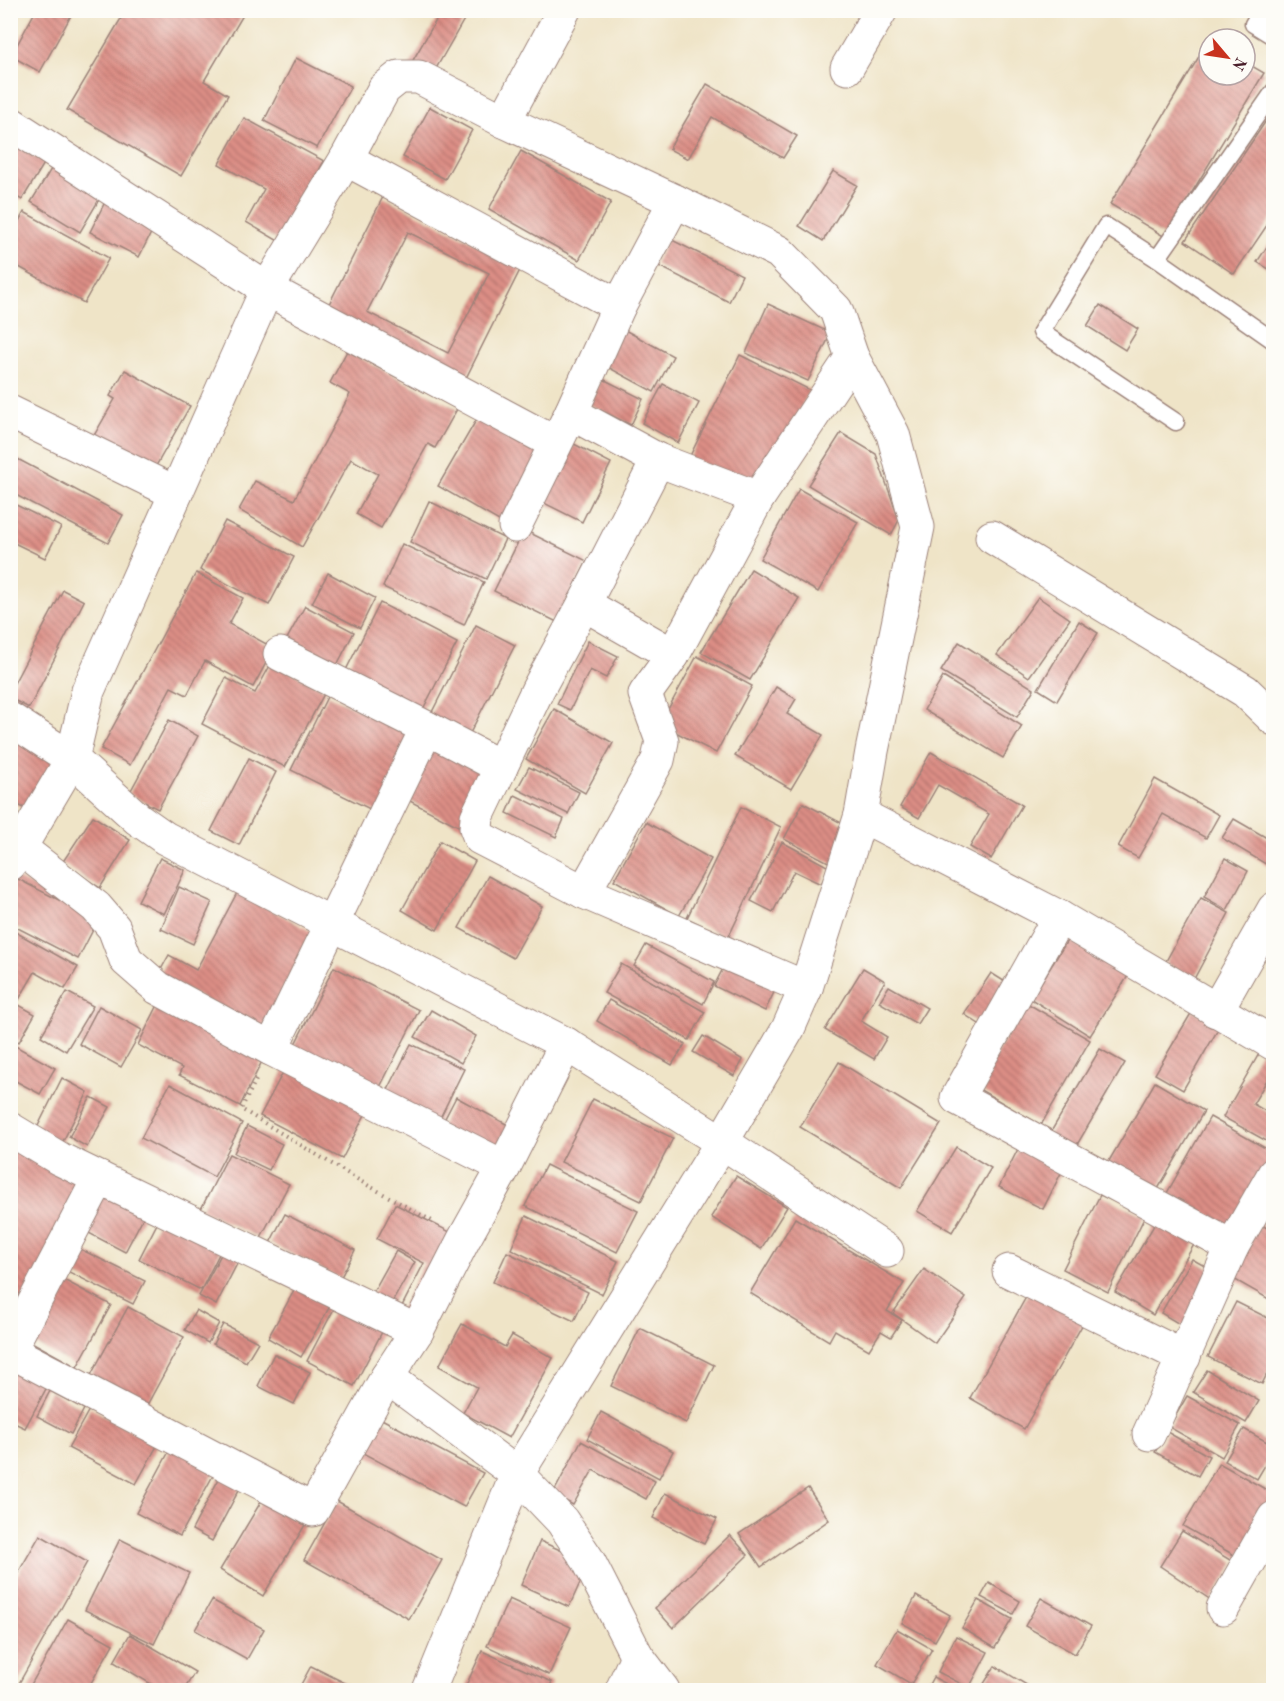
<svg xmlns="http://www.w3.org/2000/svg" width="1284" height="1701" font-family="'Old Standard TT',serif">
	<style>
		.building { fill: url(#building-back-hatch); fill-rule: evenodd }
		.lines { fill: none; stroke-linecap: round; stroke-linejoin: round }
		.service-casing { stroke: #9c8279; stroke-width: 19 }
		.minor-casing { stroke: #9c8279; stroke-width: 35 }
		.path { stroke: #9c8279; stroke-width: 4; stroke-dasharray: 1.5 4.5; stroke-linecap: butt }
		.service { stroke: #fff; stroke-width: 16 }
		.minor { stroke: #fff; stroke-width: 33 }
	</style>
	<defs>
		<pattern id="building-back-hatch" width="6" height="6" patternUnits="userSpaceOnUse" patternTransform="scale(1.5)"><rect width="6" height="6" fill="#dc8e85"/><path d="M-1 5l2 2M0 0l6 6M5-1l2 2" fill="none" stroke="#b4736d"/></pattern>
	</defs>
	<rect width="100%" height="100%" fill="#fdfcf7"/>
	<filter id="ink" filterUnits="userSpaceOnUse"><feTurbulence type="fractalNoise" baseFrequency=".0167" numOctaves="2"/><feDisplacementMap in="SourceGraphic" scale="12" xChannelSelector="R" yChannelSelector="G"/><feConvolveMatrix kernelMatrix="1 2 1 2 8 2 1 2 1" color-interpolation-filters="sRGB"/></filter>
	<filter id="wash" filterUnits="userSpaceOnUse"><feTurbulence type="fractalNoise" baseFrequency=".008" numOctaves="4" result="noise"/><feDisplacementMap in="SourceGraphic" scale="24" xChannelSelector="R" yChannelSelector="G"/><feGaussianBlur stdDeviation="1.35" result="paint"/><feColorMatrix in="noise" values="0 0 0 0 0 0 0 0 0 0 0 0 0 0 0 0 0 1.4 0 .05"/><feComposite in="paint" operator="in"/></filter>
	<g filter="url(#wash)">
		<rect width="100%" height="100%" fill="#efe4c7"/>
		<g id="blocks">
			<g class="building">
				<path d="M36,10H74L40,72L11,56Z"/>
				<path d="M126,10H246L204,81L228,95L181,176L67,110Z"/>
				<path d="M442,10H456L466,16L430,79L409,67Z"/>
				<path d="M1209,40V75H1245V62L1264,73L1165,237L1110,204Z"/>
				<path d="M296,58L351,86L317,148L264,121Z"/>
				<path d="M707,84L797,136L783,158L712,117L688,159L669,149Z"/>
				<path d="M430,107L472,130L445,179L403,157Z"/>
				<path d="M1274,109V215L1234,274L1185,241Z"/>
				<path d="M244,118L324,161L280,242L246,222L264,189L219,164Z"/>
				<path d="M10,142L45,162L22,200L10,193Z"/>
				<path d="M521,151L611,202L579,260L489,209Z"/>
				<path d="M54,164L103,193L80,232L31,202Z"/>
				<path d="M833,171L857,185L823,241L799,226Z"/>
				<path d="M108,196L157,221L139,257L90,232Z"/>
				<path d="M383,197L522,266L464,382L325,312ZM408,232L489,273L448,353L367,312Z"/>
				<path d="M24,212L109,258L84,303L10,262V238Z"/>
				<path d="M1274,236V272L1257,262Z"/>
				<path d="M668,238L742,275L729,302L655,264Z"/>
				<path d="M768,304L831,333L808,381L746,353Z"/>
				<path d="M1100,305L1138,329L1125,350L1087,326Z"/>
				<path d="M621,328L673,356L654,392L602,364Z"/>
				<path d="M347,351L457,409L435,448L428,444L381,528L356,514L378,474L351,459L302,547L239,510L255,481L294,500L350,394L330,383Z"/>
				<path d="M740,355L810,390L760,493L689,458Z"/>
				<path d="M125,370L190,406L152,473L92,439L115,399L110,396Z"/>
				<path d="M601,378L643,399L631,425L588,404Z"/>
				<path d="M663,384L699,403L678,443L642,423Z"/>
				<path d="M478,417L545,455L506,525L438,486Z"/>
				<path d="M841,433L876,454L899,520L891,535L808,485Z"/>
				<path d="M574,444L611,463L582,522L544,503Z"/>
				<path d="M10,455L123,515L108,543L10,492Z"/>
				<path d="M799,489L858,522L818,592L760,559Z"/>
				<path d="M429,501L505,539L486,579L410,542Z"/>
				<path d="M10,502L61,527L45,558L10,541Z"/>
				<path d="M225,521L294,557L269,605L200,570Z"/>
				<path d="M524,530L587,561L557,622L494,591Z"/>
				<path d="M402,544L484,582L464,625L383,587Z"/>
				<path d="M751,569L799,598L750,680L701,652Z"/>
				<path d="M196,573L243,598L229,624L274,648L253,687L205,661L187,695L171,687L130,765L101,749Z"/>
				<path d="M328,573L375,598L360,628L312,603Z"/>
				<path d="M63,590L84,601L29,708L10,698V691Z"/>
				<path d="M1038,597L1070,619L1029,677L997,655Z"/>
				<path d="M380,603L457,643L421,713L344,674Z"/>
				<path d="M305,606L354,632L337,665L287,639Z"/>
				<path d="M1079,621L1098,633L1057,701L1038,689Z"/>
				<path d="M476,625L515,645L465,743L426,724Z"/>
				<path d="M588,641L618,656L606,678L590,670L570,710L557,704Z"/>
				<path d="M959,642L1034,689L1017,717L941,671Z"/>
				<path d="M697,656L752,686L716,753L660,724Z"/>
				<path d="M272,662L326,690L285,767L202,724L226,678L255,693Z"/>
				<path d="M943,677L1022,726L1003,758L924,710Z"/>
				<path d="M776,687L796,699L787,714L823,735L791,789L735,756Z"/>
				<path d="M328,695L417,738L380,814L291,770Z"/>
				<path d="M554,709L613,743L585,793L526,759Z"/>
				<path d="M169,720L198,736L158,809L129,794Z"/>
				<path d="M10,736L55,760L28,810L10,801Z"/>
				<path d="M429,741L490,773L462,828L400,796Z"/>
				<path d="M931,752L1022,805L991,859L970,847L989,814L938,785L919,818L900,807Z"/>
				<path d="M249,758L276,772L239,845L211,831Z"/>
				<path d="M529,767L579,792L568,814L517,789Z"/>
				<path d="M1155,779L1219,815L1206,838L1163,814L1138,858L1118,847Z"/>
				<path d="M515,795L564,819L556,837L507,813Z"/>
				<path d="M803,803L855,830L836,866L784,839Z"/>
				<path d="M741,807L781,827L728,938L687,918Z"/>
				<path d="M93,816L130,840L100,888L62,863Z"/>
				<path d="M1234,819L1274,842V869L1222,838Z"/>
				<path d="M646,822L711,859L679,916L614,880Z"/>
				<path d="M440,841L475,861L437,930L402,910Z"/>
				<path d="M782,842L829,867L821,884L794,871L773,912L751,901Z"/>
				<path d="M160,858L185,870L164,914L138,901Z"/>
				<path d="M1225,858L1248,871L1227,910L1204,897Z"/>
				<path d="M12,876L98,920L78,959L10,924V879Z"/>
				<path d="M488,876L542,906L513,958L459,928Z"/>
				<path d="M179,887L212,902L193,944L161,929Z"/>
				<path d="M238,891L314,933L261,1031L158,975L169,955L196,970Z"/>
				<path d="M1201,898L1229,913L1194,979L1165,963Z"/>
				<path d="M10,929L78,967L65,989L35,972L18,1001L10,996Z"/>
				<path d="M1068,939L1128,976L1090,1036L1031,999Z"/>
				<path d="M646,945L714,982L703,1004L634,966Z"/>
				<path d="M728,959L778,984L765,1011L714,986Z"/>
				<path d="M621,964L705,1012L689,1040L604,993Z"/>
				<path d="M334,967L419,1010L376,1095L291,1052Z"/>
				<path d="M863,968L885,981L861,1021L887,1037L874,1059L825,1030Z"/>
				<path d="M991,973L1015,988L988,1030L964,1014Z"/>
				<path d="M889,986L927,1008L917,1024L879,1002Z"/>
				<path d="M67,992L93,1006L66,1051L41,1036Z"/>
				<path d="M161,999L266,1053L240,1106L179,1075L182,1068L138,1045Z"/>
				<path d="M10,1000L35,1014L19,1042L10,1037Z"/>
				<path d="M609,1000L685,1044L672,1065L597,1021Z"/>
				<path d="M1025,1002L1090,1040L1041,1125L977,1088Z"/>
				<path d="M99,1006L142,1030L121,1067L79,1044Z"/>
				<path d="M431,1010L476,1036L461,1063L415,1037Z"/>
				<path d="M1193,1010L1220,1026L1183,1090L1155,1074Z"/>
				<path d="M703,1036L743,1060L734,1076L693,1052Z"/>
				<path d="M10,1043L55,1068L40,1094L10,1078Z"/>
				<path d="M411,1044L464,1069L436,1126L383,1100Z"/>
				<path d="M1100,1049L1125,1063L1071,1155L1046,1140Z"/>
				<path d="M1260,1052L1274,1059V1068L1253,1104L1274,1116V1138L1270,1143L1223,1117Z"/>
				<path d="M839,1062L941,1124L901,1188L800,1127Z"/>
				<path d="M288,1063L370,1105L342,1159L260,1116Z"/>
				<path d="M62,1078L88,1092L59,1149L33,1136Z"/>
				<path d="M1155,1082L1204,1111L1155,1194L1106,1166Z"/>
				<path d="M170,1084L242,1123L214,1177L141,1138Z"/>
				<path d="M91,1097L110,1107L87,1147L69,1137Z"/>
				<path d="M456,1097L519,1131L503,1162L440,1128Z"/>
				<path d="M593,1099L673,1138L641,1201L561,1162Z"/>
				<path d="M1210,1117L1274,1153L1230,1229L1167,1193Z"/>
				<path d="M247,1126L282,1144L269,1170L234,1153Z"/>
				<path d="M10,1142L87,1184L10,1325Z"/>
				<path d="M1021,1143L1065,1165L1043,1209L999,1187Z"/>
				<path d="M956,1147L991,1168L952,1232L917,1211Z"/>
				<path d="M229,1154L289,1184L260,1239L201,1209Z"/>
				<path d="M546,1165L638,1211L617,1252L525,1206Z"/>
				<path d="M736,1176L787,1207L761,1249L711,1217Z"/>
				<path d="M105,1188L147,1210L125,1252L83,1230Z"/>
				<path d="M1100,1195L1145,1216L1108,1292L1063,1269Z"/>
				<path d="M395,1204L452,1233L418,1327L397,1316L424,1263L377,1239Z"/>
				<path d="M162,1214L223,1246L201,1290L139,1259Z"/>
				<path d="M285,1214L355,1250L340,1279L270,1243Z"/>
				<path d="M526,1216L618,1261L602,1294L511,1249Z"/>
				<path d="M795,1218L904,1283L887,1311L902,1320L891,1337L881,1331L869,1350L835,1330L829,1341L750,1293Z"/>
				<path d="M1157,1220L1195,1243L1153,1315L1115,1292Z"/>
				<path d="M1260,1224L1274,1232V1302L1230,1277Z"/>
				<path d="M74,1246L145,1281L133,1304L63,1269Z"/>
				<path d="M225,1247L241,1256L216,1305L199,1296Z"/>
				<path d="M396,1251L415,1262L390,1306L371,1296Z"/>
				<path d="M507,1252L588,1292L574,1321L493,1282Z"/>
				<path d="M1192,1259L1217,1273L1186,1328L1161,1313Z"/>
				<path d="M924,1269L966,1298L935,1343L893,1313Z"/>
				<path d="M60,1278L111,1305L77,1367L26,1339Z"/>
				<path d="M300,1280L334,1299L301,1357L268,1338Z"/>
				<path d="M1030,1290L1085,1320L1024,1429L970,1398Z"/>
				<path d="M1236,1302L1274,1321V1360L1262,1384L1208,1357Z"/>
				<path d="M337,1303L384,1328L354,1386L307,1361Z"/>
				<path d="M128,1307L184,1337L147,1405L91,1375Z"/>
				<path d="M196,1310L219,1323L208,1343L185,1330Z"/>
				<path d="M223,1324L258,1342L246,1362L213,1344Z"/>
				<path d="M462,1324L505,1347L512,1335L553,1358L509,1438L463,1413L477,1387L439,1366Z"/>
				<path d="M640,1328L714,1365L686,1423L611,1386Z"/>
				<path d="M274,1354L310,1372L294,1404L258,1386Z"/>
				<path d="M10,1366L48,1385L25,1428L10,1421Z"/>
				<path d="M1207,1370L1259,1401L1246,1423L1193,1392Z"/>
				<path d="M50,1391L84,1409L71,1434L37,1416Z"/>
				<path d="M1187,1396L1240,1425L1222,1457L1169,1427Z"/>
				<path d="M90,1408L158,1444L136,1484L68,1448Z"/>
				<path d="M601,1412L673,1451L659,1478L587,1439Z"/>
				<path d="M376,1416L483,1473L464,1507L359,1451Z"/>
				<path d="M1244,1429L1274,1446V1450L1257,1479L1225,1461Z"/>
				<path d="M1167,1432L1209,1456L1198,1476L1155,1452Z"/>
				<path d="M581,1441L655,1481L646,1499L593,1470L573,1505L553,1494Z"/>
				<path d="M172,1446L216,1470L180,1536L136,1513Z"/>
				<path d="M1219,1463L1274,1494V1498L1239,1558L1183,1526Z"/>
				<path d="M222,1473L242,1484L212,1541L192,1530Z"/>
				<path d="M808,1488L829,1520L761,1567L739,1534Z"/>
				<path d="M665,1493L717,1519L704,1544L653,1518Z"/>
				<path d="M262,1500L305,1525L263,1596L220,1570Z"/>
				<path d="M337,1501L442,1560L409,1619L304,1560Z"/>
				<path d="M1182,1531L1235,1563L1211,1600L1160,1566Z"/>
				<path d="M40,1535L87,1562L18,1685L10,1680V1587Z"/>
				<path d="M730,1535L748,1555L673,1628L655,1608Z"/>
				<path d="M120,1539L189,1573L154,1644L85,1610Z"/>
				<path d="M540,1541L589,1563L569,1607L521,1585Z"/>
				<path d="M989,1583L1020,1601L1013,1614L981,1597Z"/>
				<path d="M916,1596L950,1615L935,1641L902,1623Z"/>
				<path d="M1041,1598L1091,1626L1075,1654L1025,1626Z"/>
				<path d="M509,1599L571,1627L549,1675L487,1646Z"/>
				<path d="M212,1600L264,1629L247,1659L195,1630Z"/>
				<path d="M978,1600L1012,1619L995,1648L962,1628Z"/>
				<path d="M68,1619L113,1644L87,1690H28Z"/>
				<path d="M897,1629L932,1649L911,1684L877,1664Z"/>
				<path d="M130,1634L195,1672L184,1690H161L114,1662Z"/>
				<path d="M956,1636L988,1652L969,1688L938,1672Z"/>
				<path d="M482,1651L552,1682L548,1690H464Z"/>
				<path d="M311,1666L359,1690H298Z"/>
				<path d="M995,1666L1035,1690H980Z"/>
				<path d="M933,1677L958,1690H926Z"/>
			</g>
		</g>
	</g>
	<g filter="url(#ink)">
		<use href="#blocks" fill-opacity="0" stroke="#9c8279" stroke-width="1.5"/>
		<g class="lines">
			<g class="service-casing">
				<g id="service">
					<path d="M1262,10L1253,24L1274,37"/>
					<path d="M1157,259L1274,341"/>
					<path d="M1176,422L1041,332L1106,226L1157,259L1274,91"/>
				</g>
			</g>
			<g class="minor-casing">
				<g id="minor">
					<path d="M847,68L881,10"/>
					<path d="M10,123L267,289L555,443"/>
					<path d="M346,159L619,306"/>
					<path d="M10,412L176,493"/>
					<path d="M571,413L658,460L758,498"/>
					<path d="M515,526L571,413L619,306L675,201"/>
					<path d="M992,537L1245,691L1274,719"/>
					<path d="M584,604L673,655"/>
					<path d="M280,654L427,728L501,767L538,689L584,604L658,460"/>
					<path d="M10,719L72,759L138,819L165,838L566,1044L722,1142L887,1251"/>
					<path d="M501,767L477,817L476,828L480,838L584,892"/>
					<path d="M861,815L1059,917L1274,1044"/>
					<path d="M20,848L96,907L114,928L126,960L158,988L271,1049L504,1167"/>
					<path d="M10,864L72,759L88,691L267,289L346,159L384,89L399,77H419L504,121L564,10"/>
					<path d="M1059,917L957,1098L1232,1247L1274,1174"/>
					<path d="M806,988L584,892L658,760L662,741L645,694L673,655L758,498L852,357"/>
					<path d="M1216,1011L1274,909"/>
					<path d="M271,1049L427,728"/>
					<path d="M10,1129L60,1159L99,1178L417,1331"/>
					<path d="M1009,1271L1184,1357"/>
					<path d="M10,1349L99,1178"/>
					<path d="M10,1351L313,1510L387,1377L417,1331L464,1239L504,1167L566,1044"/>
					<path d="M387,1377L517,1474L562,1521L588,1560L637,1656L663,1690"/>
					<path d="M1149,1434L1232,1247"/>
					<path d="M1223,1608L1274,1518"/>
					<path d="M429,1690L517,1474L722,1142L788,1029L806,988L861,815L872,751L918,527L893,434L852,357L836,310L779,252L675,201L504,121"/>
					<path d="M622,1690L637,1656"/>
				</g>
			</g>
			<path class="path" d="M256,1080L241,1109L362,1182L434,1222"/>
			<use href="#service" class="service"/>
			<use href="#minor" class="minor"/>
		</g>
	</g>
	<rect width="1284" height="1701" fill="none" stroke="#fdfcf7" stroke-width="36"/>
	<g transform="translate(1227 57) rotate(119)"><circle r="28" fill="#fdfcf7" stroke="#b5a4a5" stroke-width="1.5"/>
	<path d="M0-4.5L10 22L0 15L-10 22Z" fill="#c8321e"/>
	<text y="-9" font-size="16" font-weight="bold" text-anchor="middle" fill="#4a1f2b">N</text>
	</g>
</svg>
